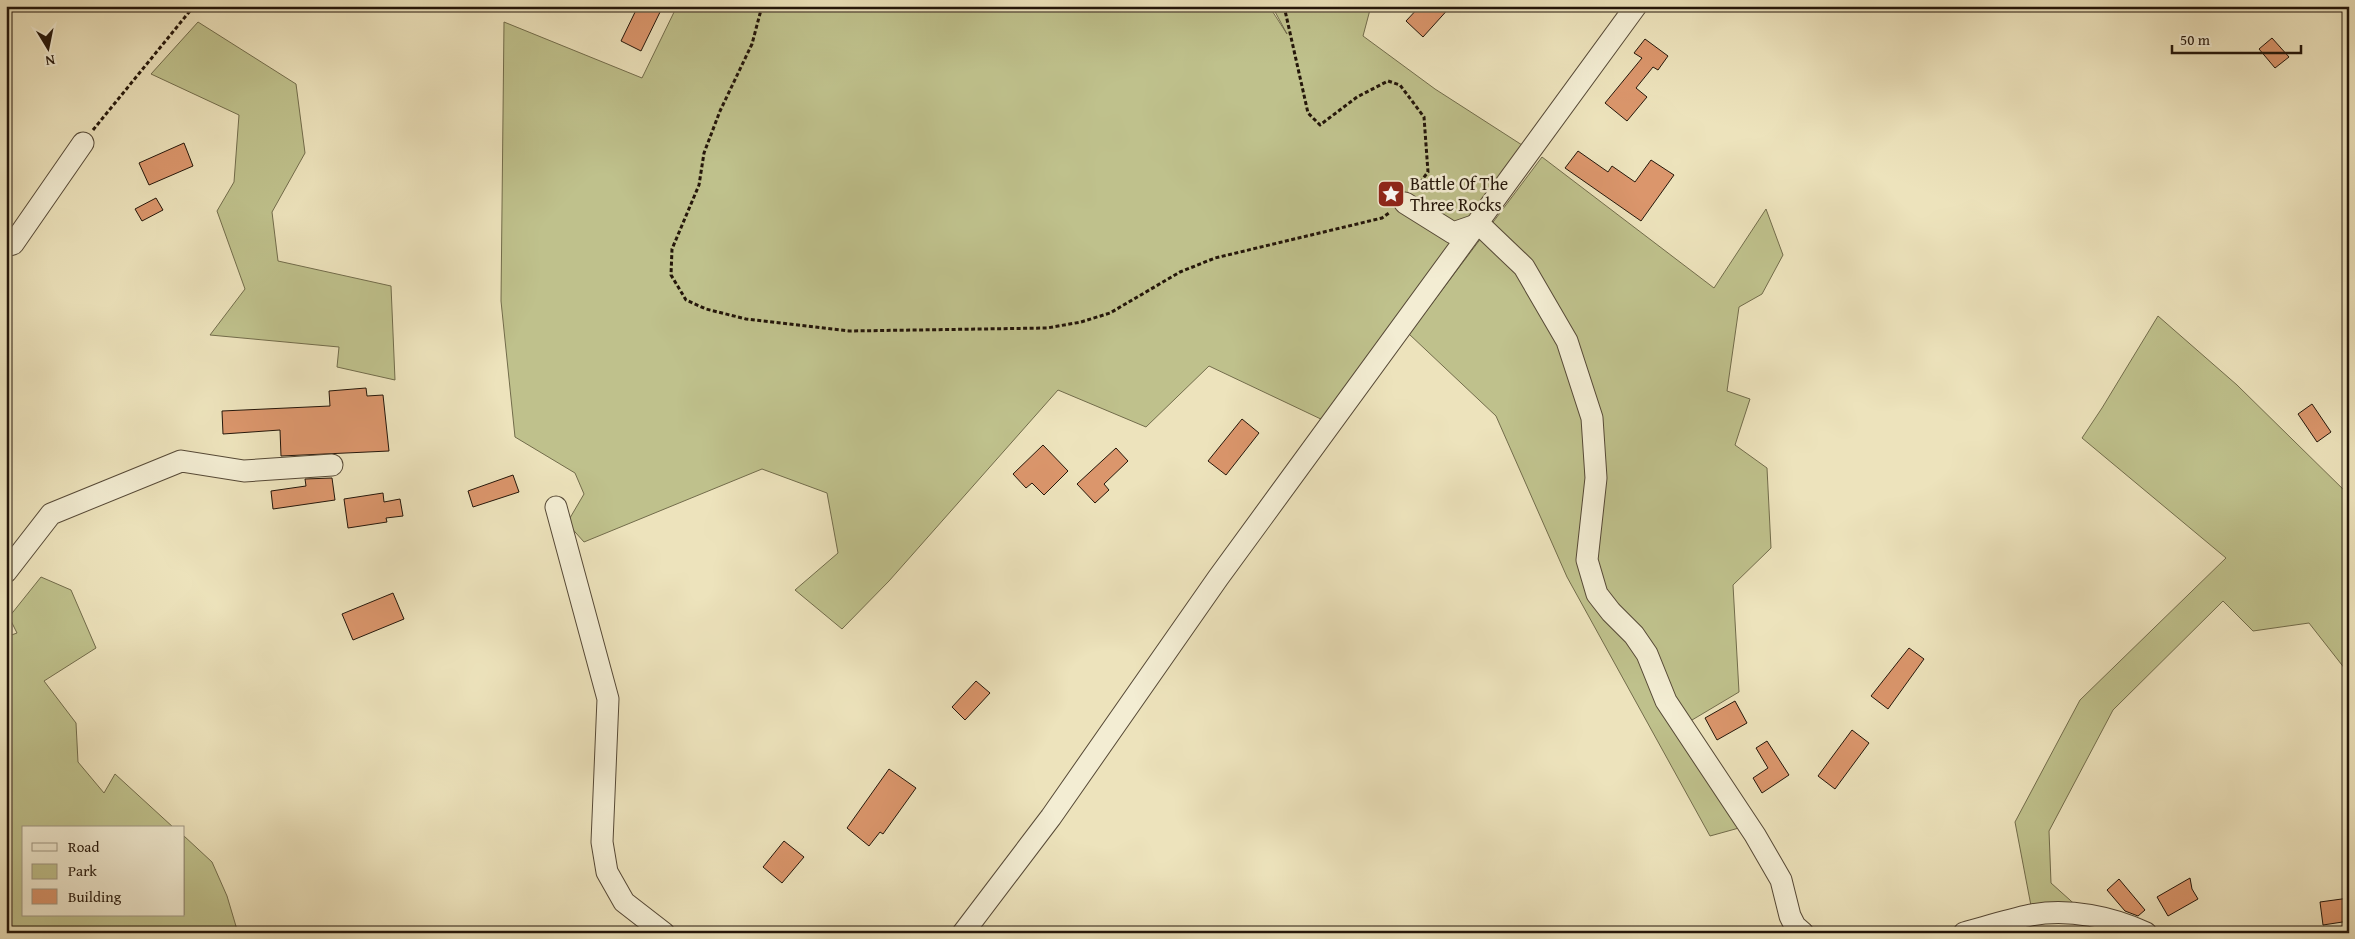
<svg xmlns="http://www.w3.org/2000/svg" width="2355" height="939" font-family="'Gentium Book Plus',serif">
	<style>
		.green { fill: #bfc18c; stroke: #726c4b }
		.building { fill: #db966c; stroke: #24160a }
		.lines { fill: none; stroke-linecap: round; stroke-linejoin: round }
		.minor-casing { stroke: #564936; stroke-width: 23 }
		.path { stroke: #24160a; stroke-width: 3; stroke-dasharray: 4 2.5; stroke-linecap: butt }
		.minor { stroke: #f3edd3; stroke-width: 21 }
		.labels { text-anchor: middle; stroke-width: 5; stroke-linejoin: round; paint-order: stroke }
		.poi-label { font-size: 18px; fill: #24160a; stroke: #f3edd3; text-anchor: start }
	</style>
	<rect width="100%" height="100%" fill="#ede3bc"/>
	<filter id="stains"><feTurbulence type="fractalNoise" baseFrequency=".004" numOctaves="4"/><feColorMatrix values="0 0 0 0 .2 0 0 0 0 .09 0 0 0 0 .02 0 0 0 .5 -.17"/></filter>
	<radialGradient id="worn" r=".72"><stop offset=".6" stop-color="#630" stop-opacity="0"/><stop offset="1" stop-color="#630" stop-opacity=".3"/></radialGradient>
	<g class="green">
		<path d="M677,6H1269L1287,34L1272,6H1371L1363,36L1435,89L1522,145L1325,421L1209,366L1146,427L1058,390L889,581L842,629L795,590L838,553L827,493L762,469L584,542L567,523L584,494L575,473L515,437L501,301L504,22L642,78Z"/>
		<path d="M198,22L296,84L305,153L272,212L278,261L391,286L395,380L337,367L339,347L210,335L245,289L217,211L234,182L239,115L151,74Z"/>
		<path d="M1542,157L1714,288L1766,209L1783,255L1762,294L1739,307L1727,391L1750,399L1735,445L1767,468L1771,548L1733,585L1739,692L1687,723L1757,823L1710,836L1567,577L1496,416L1409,334Z"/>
		<path d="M2158,316L2237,385L2349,495V674L2309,623L2253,631L2223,601L2113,710L2049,831L2051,883L2080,909L2032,911L2015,822L2080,700L2226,558L2082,438L2102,408Z"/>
		<path d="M41,577L71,590L96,648L44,681L76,723L78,762L104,793L115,774L174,828H24V915H184V836L212,862L227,896L238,933H6V637L17,633L9,617Z"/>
	</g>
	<g class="building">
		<path d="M638,6H663L641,51L621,41Z"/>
		<path d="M1420,6H1451L1423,37L1406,21Z"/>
		<path d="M2272,38L2289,57L2275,68L2259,49Z"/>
		<path d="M1645,39L1668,56L1658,70L1653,67L1636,88L1647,97L1627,121L1605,103L1642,58L1634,53Z"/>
		<path d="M184,143L193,166L149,185L139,163Z"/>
		<path d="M1578,151L1608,172L1612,166L1635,182L1651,160L1674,175L1641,221L1565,168Z"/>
		<path d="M156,198L163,210L142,221L135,209Z"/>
		<path d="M366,388L367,396L383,395L389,451L281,456L280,430L223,434L222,411L330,406L329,391Z"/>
		<path d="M2312,404L2331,432L2317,442L2298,414Z"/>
		<path d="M1242,419L1259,433L1226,475L1208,461Z"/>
		<path d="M1043,445L1068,471L1044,495L1032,483L1026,488L1013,474Z"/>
		<path d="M1116,448L1128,461L1104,484L1109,490L1095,503L1077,484Z"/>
		<path d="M513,475L519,492L473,507L468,491Z"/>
		<path d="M332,478L335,500L273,509L271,491L306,486L305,479Z"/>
		<path d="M383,493L384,502L400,499L403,516L386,518L387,522L348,528L344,499Z"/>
		<path d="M393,593L404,619L353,640L342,614Z"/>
		<path d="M1909,648L1924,659L1888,709L1871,696Z"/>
		<path d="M976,681L990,693L965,720L952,707Z"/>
		<path d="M1735,701L1747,723L1717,740L1705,718Z"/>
		<path d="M1852,730L1869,743L1835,789L1818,776Z"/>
		<path d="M1767,741L1789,775L1762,793L1753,778L1768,768L1756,748Z"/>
		<path d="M889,769L916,788L883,834L880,832L869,846L847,828Z"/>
		<path d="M784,841L804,857L782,883L763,867Z"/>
		<path d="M2190,878L2192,889L2198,899L2168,916L2157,897Z"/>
		<path d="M2119,879L2145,910L2138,916L2125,911L2107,890Z"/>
		<path d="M2349,898V921L2323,925L2320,902Z"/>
	</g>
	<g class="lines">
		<g class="minor-casing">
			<g id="minor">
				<path d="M1405,203L1453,233L1479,224L1524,267L1567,341L1592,418L1596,478L1587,560L1597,594L1611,612L1634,635L1647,654L1666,701L1755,835L1781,880L1790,916L1795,926L1803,933"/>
				<path d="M6,246L13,244L83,143"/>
				<path d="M556,507L608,699L602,842L607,872L624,902L664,933"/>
				<path d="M6,572L51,514L181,461L244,471L332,465"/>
				<path d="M963,933L1051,817L1218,578L1636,6"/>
				<path d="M1964,933C1986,927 2008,920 2031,915C2069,908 2112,917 2146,933"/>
			</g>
		</g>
		<g class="path">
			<path d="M762,6L752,44L720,111L704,153L699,185L672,249L671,275L686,300L706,309L746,319L849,331L1047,328L1081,322L1110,313L1180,272L1215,258L1382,218L1389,213"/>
			<path d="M1284,6L1308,113L1320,125L1357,97L1388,81L1400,85L1424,117L1428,172L1415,189"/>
			<path d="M93,130L194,6"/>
		</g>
		<use href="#minor" class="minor"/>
	</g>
	<defs>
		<g id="sight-square" transform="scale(1.4375)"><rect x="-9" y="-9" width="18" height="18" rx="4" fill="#8f2418" stroke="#f3edd3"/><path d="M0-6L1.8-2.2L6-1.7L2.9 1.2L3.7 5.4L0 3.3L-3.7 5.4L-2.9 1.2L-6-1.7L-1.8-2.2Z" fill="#fff"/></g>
	</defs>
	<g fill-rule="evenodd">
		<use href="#sight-square" x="1391" y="194"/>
	</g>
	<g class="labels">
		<g class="poi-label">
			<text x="1410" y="190">Battle Of The<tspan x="1410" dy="21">Three Rocks</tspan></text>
		</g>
	</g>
	<rect width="2355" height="939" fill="none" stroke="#ede3bc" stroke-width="25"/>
	<rect x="8" y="8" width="2340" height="924" fill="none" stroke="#24160a" stroke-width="2.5"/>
	<rect x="12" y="12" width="2330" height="914" fill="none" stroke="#24160a"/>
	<rect x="22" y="826" width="162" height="90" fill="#f3edd3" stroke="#a09783"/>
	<rect x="32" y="843" width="25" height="8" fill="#f3edd3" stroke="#a09783"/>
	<text x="68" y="852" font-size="15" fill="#24160a">Road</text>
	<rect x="32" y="864" width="25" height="15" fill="#bfc18c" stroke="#a09783"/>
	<text x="68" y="876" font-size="15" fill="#24160a">Park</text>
	<rect x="32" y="889" width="25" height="15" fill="#db966c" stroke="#a09783"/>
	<text x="68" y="902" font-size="15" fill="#24160a">Building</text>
	<g transform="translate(48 48) rotate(170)" stroke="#f3edd3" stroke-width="4" paint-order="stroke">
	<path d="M0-4L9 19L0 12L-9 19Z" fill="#24160a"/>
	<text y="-8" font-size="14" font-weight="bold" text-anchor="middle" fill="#24160a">N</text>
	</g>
	<path d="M2172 45v8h129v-8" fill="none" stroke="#24160a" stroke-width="2.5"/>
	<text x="2180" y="45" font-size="15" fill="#24160a" stroke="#f3edd3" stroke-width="4" paint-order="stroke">50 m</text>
	<rect width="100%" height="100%" filter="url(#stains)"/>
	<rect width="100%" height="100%" fill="url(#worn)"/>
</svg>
